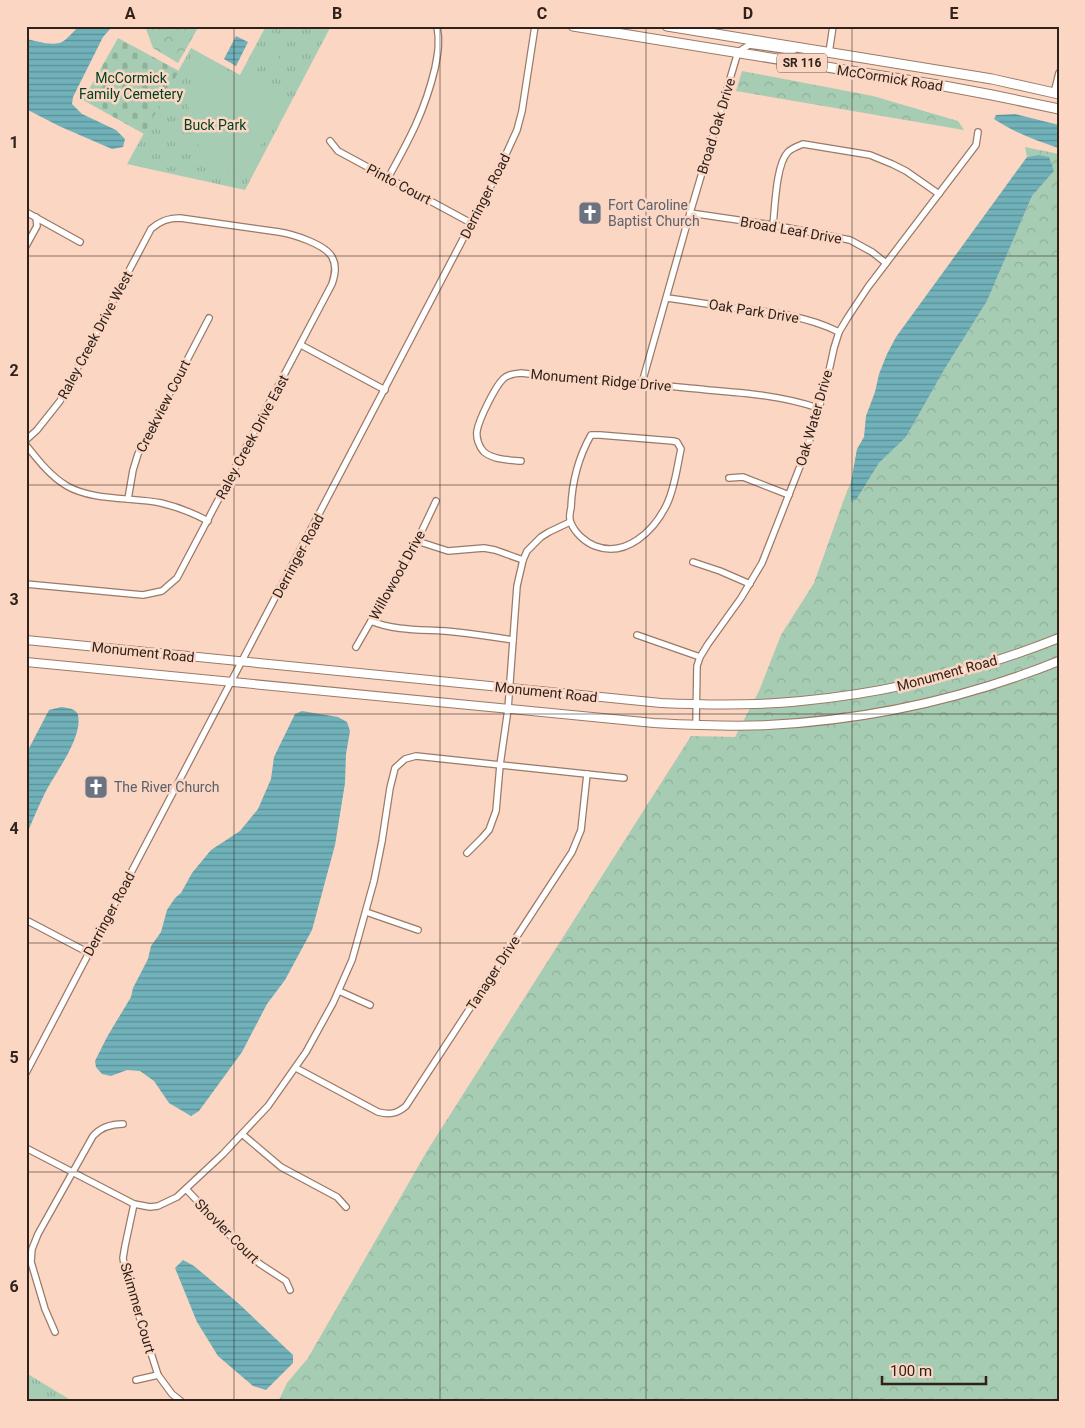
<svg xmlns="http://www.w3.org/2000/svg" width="1085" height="1428" font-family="Roboto,sans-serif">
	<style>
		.grass { fill: url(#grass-tufts) }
		.forest { fill: url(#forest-crowns) }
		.cemetery { fill: url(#cemetery-stones) }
		.pitch { fill: #a6cdb3 }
		.water { fill: url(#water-rules) }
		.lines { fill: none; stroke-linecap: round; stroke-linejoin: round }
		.minor-casing { stroke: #9a7a68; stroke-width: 8 }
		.secondary-casing { stroke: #9a7a68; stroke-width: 10 }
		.primary-casing { stroke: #9a7a68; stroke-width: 11 }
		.minor { stroke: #fff; stroke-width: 5.5 }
		.secondary { stroke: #fff; stroke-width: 8 }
		.primary { stroke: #fff; stroke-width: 9 }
		.grid { fill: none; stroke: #30221b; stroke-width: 1; stroke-opacity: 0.55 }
		.labels { text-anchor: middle; stroke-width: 5; stroke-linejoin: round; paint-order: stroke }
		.shield { fill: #fad6c3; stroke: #6d584d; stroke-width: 1 }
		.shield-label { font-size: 12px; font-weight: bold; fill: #30221b }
		.park-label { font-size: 14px; fill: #024023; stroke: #fad6c3 }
		.street-label { font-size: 14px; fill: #30221b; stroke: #fad6c3 }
		.worship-label { font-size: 14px; fill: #5b616d; stroke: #fad6c3; text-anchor: start }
		.neatline { fill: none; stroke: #30221b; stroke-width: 2 }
		.grid-label { font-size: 16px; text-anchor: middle; font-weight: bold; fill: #30221b }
	</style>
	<defs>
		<pattern id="grass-tufts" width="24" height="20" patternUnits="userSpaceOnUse" patternTransform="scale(1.25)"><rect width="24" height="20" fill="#a6cdb3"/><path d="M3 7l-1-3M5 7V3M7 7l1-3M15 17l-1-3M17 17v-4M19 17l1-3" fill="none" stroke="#8fb099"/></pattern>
		<pattern id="forest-crowns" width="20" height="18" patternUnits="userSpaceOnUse" patternTransform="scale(1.25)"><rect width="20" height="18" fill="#a6cdb3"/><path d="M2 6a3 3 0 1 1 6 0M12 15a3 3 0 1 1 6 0" fill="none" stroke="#8fb099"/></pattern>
		<pattern id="cemetery-stones" width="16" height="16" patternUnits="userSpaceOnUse" patternTransform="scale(1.25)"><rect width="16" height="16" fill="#a6cdb3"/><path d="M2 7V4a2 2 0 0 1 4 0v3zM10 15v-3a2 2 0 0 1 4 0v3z" fill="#8fb099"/></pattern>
		<pattern id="water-rules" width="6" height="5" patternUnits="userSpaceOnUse" patternTransform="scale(1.25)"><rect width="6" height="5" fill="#70b1ba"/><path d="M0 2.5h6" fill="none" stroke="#5c9096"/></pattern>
	</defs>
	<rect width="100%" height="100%" fill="#fad6c3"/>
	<g class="grass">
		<path d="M266,26H331L245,190L127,164L191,48L240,75Z"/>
		<path d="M26,1373L74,1402H26Z"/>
	</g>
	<g class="forest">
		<path d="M145,26H199L178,63L153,48Z"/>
		<path d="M742,71L873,96L958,121L964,130L736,91Z"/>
		<path d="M1025,147L1059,154V1402H278L287,1383L308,1358L427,1151L691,736L735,737L759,691L781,635L814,583L844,499L851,482V501L856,500L879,463L906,437L944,370L987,301L1032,196L1054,171L1038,155L1027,157Z"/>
	</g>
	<path class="cemetery" d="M118,38L179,71L144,134L83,100Z"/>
	<g class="pitch">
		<path d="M274,32L288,40L274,66L260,59Z"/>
		<path d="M198,56L240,77L244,73L283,96L286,104L240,179L202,152L190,129L188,92Z"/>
	</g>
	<g class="water">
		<path d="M80,26H125L110,29L103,37L73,97L72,104L82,114L116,130L125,139L123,147L112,149L59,126L26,109V39C37,41 56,48 65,40C71,35 74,30 80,26Z"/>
		<path d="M236,36L248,42L236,66L224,59Z"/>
		<path d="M1015,114L1059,125V148H1058C1035,140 1015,133 994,119L996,115Z"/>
		<path d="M1038,155L1049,157L1054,171L1032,196L987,301L944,370L906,437L879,463L856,500L851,501V482L857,449L864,437L866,416L875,392L879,374L887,354L896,337L1027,157Z"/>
		<path d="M61,707C67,708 76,708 78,715C83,738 55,773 45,793C38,807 32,822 26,836V754L49,710Z"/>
		<path d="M302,711L338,717L347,722L350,731L346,754L345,783L335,845L312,930L285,980L267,1004L242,1052L199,1111L191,1116L169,1103L154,1081L140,1071L127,1070L111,1076L102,1074L96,1067L95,1061L107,1037L131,997L133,988L148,959L151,946L161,932L167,910L175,898L181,893L192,873L211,850L240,831L258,809L271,779L274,757L295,714Z"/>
		<path d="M183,1260L194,1266L238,1303L293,1355V1363L266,1390L253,1386L218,1356L197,1322L175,1268Z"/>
	</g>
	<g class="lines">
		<g class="minor-casing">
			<g id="minor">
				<path d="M829,53L833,26"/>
				<path d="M1054,93L1059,73"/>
				<path d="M330,141L338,151L471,223"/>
				<path d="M388,178C409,140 425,111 435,68C438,53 440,42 437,26"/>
				<path d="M26,212L80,242"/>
				<path d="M690,213L773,225L850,240L872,252L886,263"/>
				<path d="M773,225C775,207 776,164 788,152C792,148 798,146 803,144L870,155L892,164L906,171L939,194"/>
				<path d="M26,246L37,226L36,217"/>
				<path d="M667,298C689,301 712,305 735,308C771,312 807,316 839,332"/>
				<path d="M301,345L385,390"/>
				<path d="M642,383L690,213L738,52L749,45L785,50H794"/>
				<path d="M591,435H600L673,441L677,442L681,449C677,467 675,487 667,504C654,531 626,558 595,546C585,542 575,533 571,523C569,519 570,512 571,508C572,482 578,458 591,435Z"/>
				<path d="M26,440L37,430L60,401L151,229C160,221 168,218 180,218L279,232C292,234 325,244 332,257C337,266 335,275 332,284L177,578L162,591L143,595L26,584"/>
				<path d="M26,445C38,460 50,476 67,486C93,501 132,497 161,503C178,507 193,513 208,521"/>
				<path d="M521,461C509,460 494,460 484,452C479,447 476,438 477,431C479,419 495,387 503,379C508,374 514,374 521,373C583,380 646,383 708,390C746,393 783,396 818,408"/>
				<path d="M729,478L743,477L789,495"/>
				<path d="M128,499L133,470L138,454L209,318"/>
				<path d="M417,541L448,551L484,548L495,550L523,560"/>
				<path d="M693,562L720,571L750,584"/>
				<path d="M371,621C397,632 428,629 455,632C474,634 494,637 513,640"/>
				<path d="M637,635L700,657"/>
				<path d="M356,647L417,541L436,501"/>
				<path d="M696,725L697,666L700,657L708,644L741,598L762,563L808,446L827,380L834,348L839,332L848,317L868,287L976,145L978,132"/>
				<path d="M467,853L482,838L489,830L496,811L500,765L508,709L517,586L523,560L527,551L541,537L549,532L570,522"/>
				<path d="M366,912L418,930"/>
				<path d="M26,920L89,953"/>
				<path d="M339,991L370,1005"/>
				<path d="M296,1068L378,1112C389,1115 397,1114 406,1106L572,852L581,830L587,774"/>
				<path d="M26,1073L496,176L517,130L522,111L535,26"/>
				<path d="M242,1134L281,1167L337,1197L346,1207"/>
				<path d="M26,1148L134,1204L150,1207L158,1206L177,1197L223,1154L268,1106L306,1052L333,1003L352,960L374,881L382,841L390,788L395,768L405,759L416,756L624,778"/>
				<path d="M186,1189L241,1247L260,1264L286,1281L290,1290"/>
				<path d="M134,1204L125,1246L123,1258L126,1275L158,1375L172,1394L182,1402"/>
				<path d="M55,1332L45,1309L31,1262L32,1249L38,1234L93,1136C101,1127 111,1124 123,1124"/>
				<path d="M136,1380L158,1375"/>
			</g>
		</g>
		<g class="secondary-casing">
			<g id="secondary">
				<path d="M26,640L661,703C707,705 754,706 801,701C890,693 976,671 1059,638"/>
				<path d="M26,662L654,723C692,725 730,727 768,725C867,720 967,698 1059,661"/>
			</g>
		</g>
		<g class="primary-casing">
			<g id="primary">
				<path d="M573,26L944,86L992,95L1059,109"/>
				<path d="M667,26L992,79L1059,94"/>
			</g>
		</g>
		<use href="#minor" class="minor"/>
		<use href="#secondary" class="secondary"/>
		<use href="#primary" class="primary"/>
	</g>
	<path class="grid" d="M234,26V1402M440,26V1402M646,26V1402M852,26V1402M26,256H1059M26,485H1059M26,714H1059M26,943H1059M26,1172H1059"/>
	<defs>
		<g id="church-square" transform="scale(1.25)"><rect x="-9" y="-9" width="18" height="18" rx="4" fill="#6b7280" stroke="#fad6c3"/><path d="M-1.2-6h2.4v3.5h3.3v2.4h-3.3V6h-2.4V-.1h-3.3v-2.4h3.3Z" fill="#fff"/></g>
	</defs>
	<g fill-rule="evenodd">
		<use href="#church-square" x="590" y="213"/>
		<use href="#church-square" x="96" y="787"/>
	</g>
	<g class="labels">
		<rect class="shield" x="777" y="53.5" width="50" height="19" rx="4"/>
		<g class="shield-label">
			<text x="802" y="67">SR 116</text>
		</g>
		<g class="park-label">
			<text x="131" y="83">McCormick<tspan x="131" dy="16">Family Cemetery</tspan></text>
			<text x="215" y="130">Buck Park</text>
		</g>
		<g class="street-label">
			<text transform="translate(890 78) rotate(9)" y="5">McCormick Road</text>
			<text transform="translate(716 126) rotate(-73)" y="5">Broad Oak Drive</text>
			<text transform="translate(399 184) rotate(28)" y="5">Pinto Court</text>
			<text transform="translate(485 196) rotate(-63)" y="5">Derringer Road</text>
			<text transform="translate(791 230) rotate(10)" y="5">Broad Leaf Drive</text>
			<text transform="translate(754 311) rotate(9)" y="5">Oak Park Drive</text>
			<text transform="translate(95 335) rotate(-62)" y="5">Raley Creek Drive West</text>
			<text transform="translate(601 380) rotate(5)" y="5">Monument Ridge Drive</text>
			<text transform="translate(163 406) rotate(-63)" y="5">Creekview Court</text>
			<text transform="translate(814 418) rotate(-74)" y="5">Oak Water Drive</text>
			<text transform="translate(252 437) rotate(-62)" y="5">Raley Creek Drive East</text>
			<text transform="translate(298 556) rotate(-62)" y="5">Derringer Road</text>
			<text transform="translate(397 575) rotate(-61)" y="5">Willowood Drive</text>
			<text transform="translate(143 652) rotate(6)" y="5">Monument Road</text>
			<text transform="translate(947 673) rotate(-15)" y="5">Monument Road</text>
			<text transform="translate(546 692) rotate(6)" y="5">Monument Road</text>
			<text transform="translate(109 914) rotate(-62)" y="5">Derringer Road</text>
			<text transform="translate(493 973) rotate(-57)" y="5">Tanager Drive</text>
			<text transform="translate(227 1231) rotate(45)" y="5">Shovler Court</text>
			<text transform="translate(138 1308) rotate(74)" y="5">Skimmer Court</text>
		</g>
		<g class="worship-label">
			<text x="608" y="210">Fort Caroline<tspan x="608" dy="16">Baptist Church</tspan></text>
			<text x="114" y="792">The River Church</text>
		</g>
	</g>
	<rect width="1085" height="1428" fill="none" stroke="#fad6c3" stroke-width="55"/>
	<path d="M882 1376v8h104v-8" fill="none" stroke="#30221b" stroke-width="2.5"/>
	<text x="890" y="1376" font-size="15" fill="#30221b" stroke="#fad6c3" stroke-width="4" paint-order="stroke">100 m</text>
	<rect x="28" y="28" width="1030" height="1372" class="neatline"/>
	<g class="grid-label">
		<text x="130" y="19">A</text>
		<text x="337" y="19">B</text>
		<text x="542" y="19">C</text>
		<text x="748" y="19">D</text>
		<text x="954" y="19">E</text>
		<text x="14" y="148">1</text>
		<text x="14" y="376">2</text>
		<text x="14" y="605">3</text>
		<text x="14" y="834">4</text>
		<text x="14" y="1063">5</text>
		<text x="14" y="1292">6</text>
	</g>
</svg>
